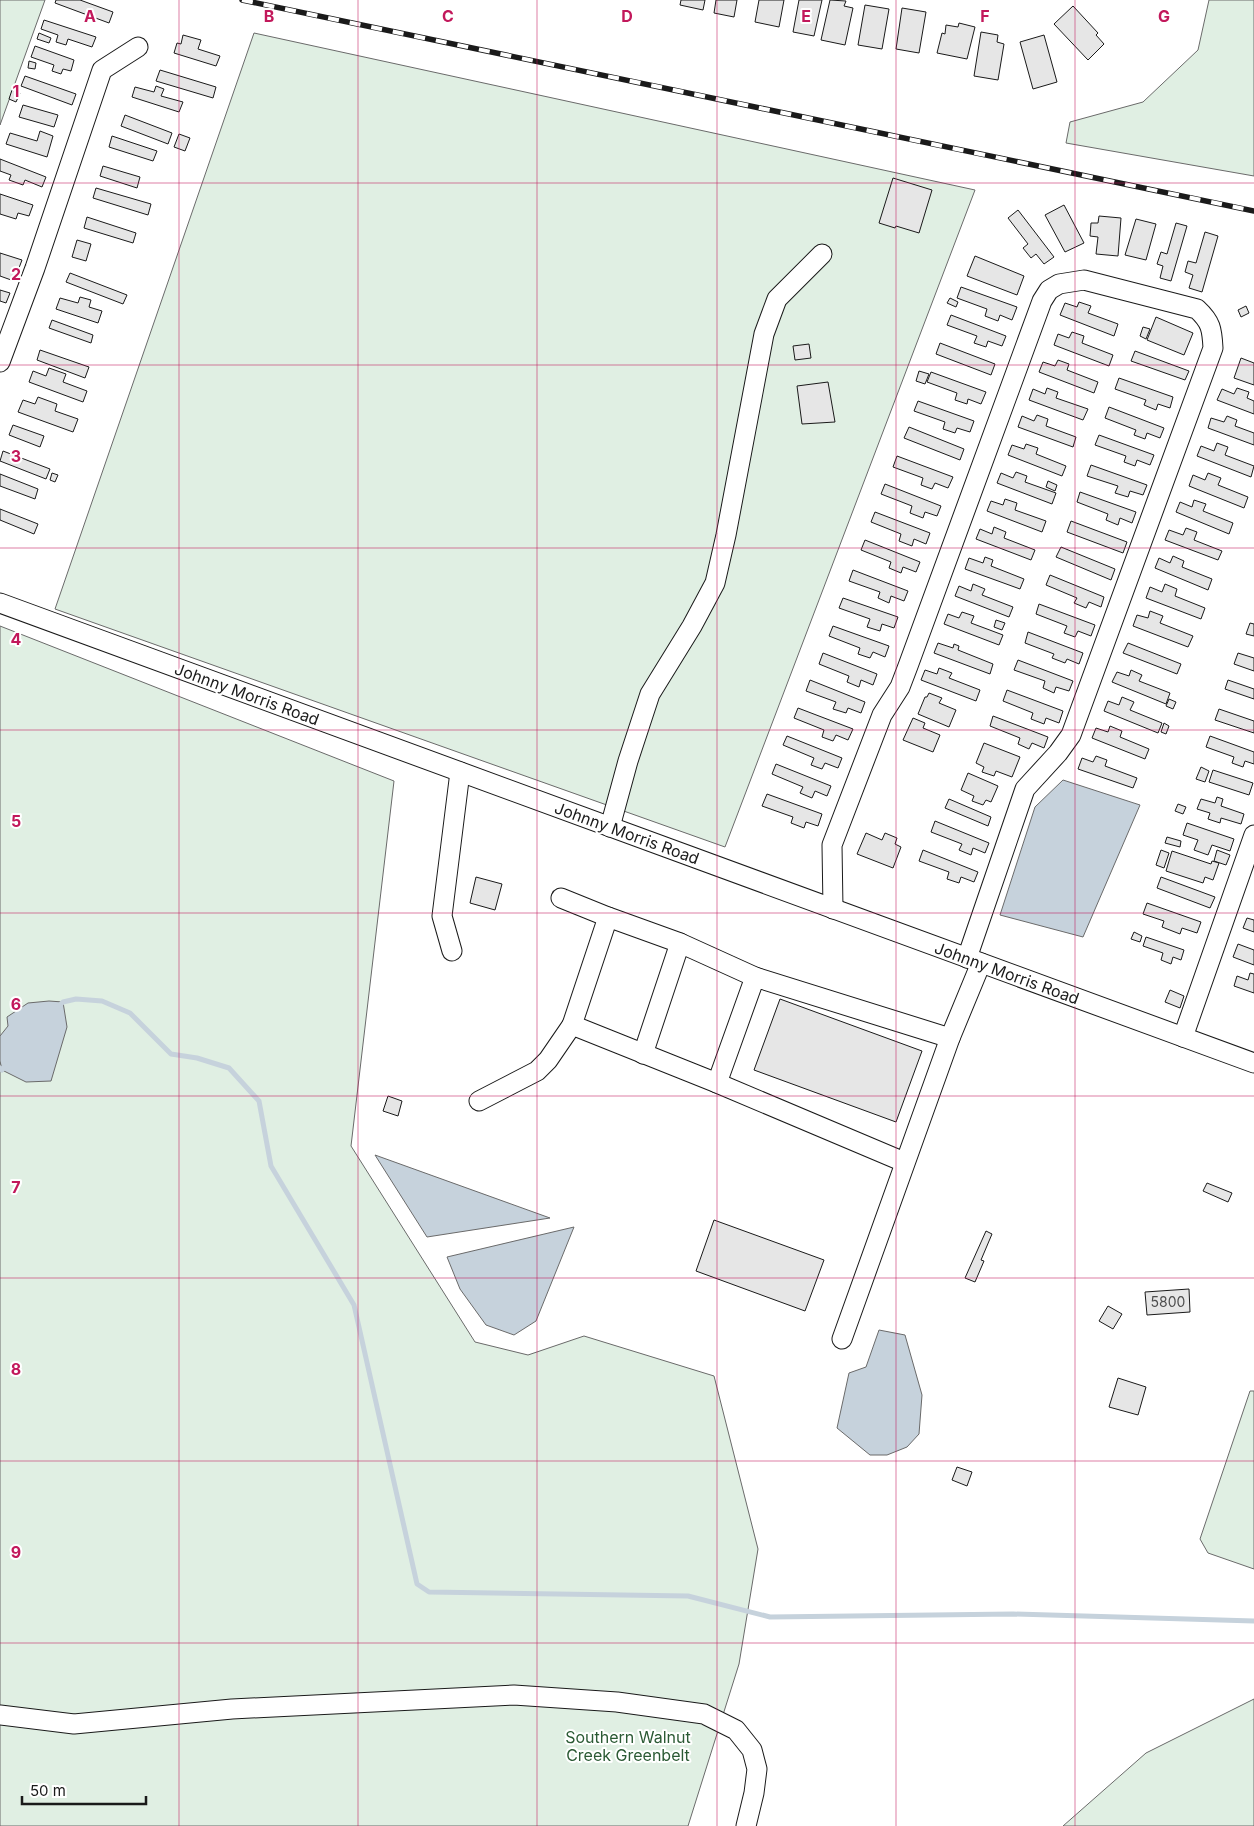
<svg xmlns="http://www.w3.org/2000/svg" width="1254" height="1826" font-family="Inter,sans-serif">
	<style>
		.green { fill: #e0efe3; stroke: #6a6a6a }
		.water { fill: #c6d2dc; stroke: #6a6a6a }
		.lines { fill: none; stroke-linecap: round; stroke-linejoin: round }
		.stream { stroke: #c6d2dc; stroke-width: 5 }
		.building { fill: #e6e6e6; stroke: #1a1a1a }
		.minor-casing { stroke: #1a1a1a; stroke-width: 21 }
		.minor { stroke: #fff; stroke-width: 19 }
		.rail-casing { stroke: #1a1a1a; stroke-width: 5.5 }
		.rail { stroke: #fff; stroke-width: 4; stroke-dasharray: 11; stroke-linecap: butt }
		.grid { fill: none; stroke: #c2185b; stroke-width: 1; stroke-opacity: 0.55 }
		.labels { text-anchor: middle; stroke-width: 4; stroke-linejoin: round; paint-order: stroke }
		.number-label { font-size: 14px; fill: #4d4d4d }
		.street-label { font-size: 16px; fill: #1a1a1a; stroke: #fff }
		.park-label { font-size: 16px; fill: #2b5a34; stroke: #fff }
		.grid-label { font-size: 16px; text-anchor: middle; font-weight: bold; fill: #c2185b; stroke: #fff; stroke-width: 4; stroke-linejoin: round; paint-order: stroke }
	</style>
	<rect width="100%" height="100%" fill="#fff"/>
	<g class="green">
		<path d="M0,0H45L0,125Z"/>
		<path d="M1209,0H1254V176L1066,143L1070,122L1143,102L1198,50Z"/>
		<path d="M254,33L975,190L725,847L55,609Z"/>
		<path d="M0,626L394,781L351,1146L475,1342L528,1355L584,1336L714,1376L758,1549L739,1664L688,1826H0Z"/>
		<path d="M1250,1391H1254V1569L1208,1553L1200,1539Z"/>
		<path d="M1254,1699V1826H1063L1146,1753Z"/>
	</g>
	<g class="water">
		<path d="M1063,780L1140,805L1083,937L1000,915L1035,807Z"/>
		<path d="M49,1001L63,1002L67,1027L51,1081L26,1082L2,1070L0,1061V1036L8,1026L7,1017L28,1003Z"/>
		<path d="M375,1155L550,1218L427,1237Z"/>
		<path d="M574,1227L536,1321L514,1335L486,1325L460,1289L447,1257Z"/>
		<path d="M879,1330L905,1335L922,1395L919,1434L907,1447L887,1455H870L837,1428L849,1373L866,1367Z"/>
	</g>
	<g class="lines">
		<g class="stream">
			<path d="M59,1006L63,1002L76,999L102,1001L130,1013L171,1054L197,1058L229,1068L259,1101L271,1166L354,1305L417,1584L429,1592L688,1596L770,1617L1013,1614L1254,1621"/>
			<path d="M0,1068L2,1070L7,1064"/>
		</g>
	</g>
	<g class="building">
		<path d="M56,0H80L113,12L109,23L55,3Z"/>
		<path d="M681,0H705L703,10L680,5Z"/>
		<path d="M716,0H737L734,17L714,13Z"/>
		<path d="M759,0H784L779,27L755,22Z"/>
		<path d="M799,0H822L814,36L793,32Z"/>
		<path d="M830,0L846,1L844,6L853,8L845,45L821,40Z"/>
		<path d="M865,5L889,9L882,49L858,45Z"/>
		<path d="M1073,6L1098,33L1096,35L1104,44L1088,60L1054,24Z"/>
		<path d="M902,8L926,12L919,53L896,49Z"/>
		<path d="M44,20L96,37L92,47L68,39L66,45L56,42L58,35L41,29Z"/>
		<path d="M959,23L975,27L967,59L937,53L942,33L945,34L946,25L958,27Z"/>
		<path d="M981,32L998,35L997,42L1004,44L998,80L974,76Z"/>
		<path d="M39,33L51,38L49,43L37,39Z"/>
		<path d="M183,35L201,40L198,49L220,56L216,66L174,53L177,43L181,44Z"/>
		<path d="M1044,35L1057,82L1033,89L1020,42Z"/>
		<path d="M35,46L74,60L71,71L63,69L61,74L52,71L54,65L31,57Z"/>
		<path d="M29,61L36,63L35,69L28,68Z"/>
		<path d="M160,70L216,87L213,98L156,81Z"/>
		<path d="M25,76L76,94L72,105L21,86Z"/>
		<path d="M156,86L164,89L161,96L183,102L179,112L132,97L135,87L154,92Z"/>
		<path d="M12,90L20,93L16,102L9,99Z"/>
		<path d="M23,105L58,115L54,127L19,117Z"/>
		<path d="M125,115L172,133L168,144L121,126Z"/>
		<path d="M40,131L53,136L47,157L6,144L10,133L37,141Z"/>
		<path d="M179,134L190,138L185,151L174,147Z"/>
		<path d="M112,136L157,151L153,161L109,147Z"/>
		<path d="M0,159L46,177L42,187L25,180L23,185L9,180L11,175L0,171Z"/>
		<path d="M103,166L140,177L137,188L100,176Z"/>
		<path d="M893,178L932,190L919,233L896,226L895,228L879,223Z"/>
		<path d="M96,188L151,204L148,215L93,198Z"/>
		<path d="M0,194L33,205L29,216L18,213L16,219L0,214Z"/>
		<path d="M1064,205L1084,243L1065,252L1045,215Z"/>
		<path d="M1018,210L1054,257L1044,264L1036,254L1031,258L1023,248L1028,244L1008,218Z"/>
		<path d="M1099,216L1121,218L1118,256L1096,254L1098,237L1090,236L1091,223H1098Z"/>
		<path d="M87,217L136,233L133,243L84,228Z"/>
		<path d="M1136,219L1156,224L1146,260L1125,255Z"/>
		<path d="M1176,223L1187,226L1171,281L1160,278L1163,266L1157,264L1161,252L1167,254Z"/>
		<path d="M1205,232L1218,236L1202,292L1189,288L1193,275L1185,272L1188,261L1196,263Z"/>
		<path d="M77,240L91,244L86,261L72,257Z"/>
		<path d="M0,253L22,260L14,281L0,276Z"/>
		<path d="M975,256L1024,276L1017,295L967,276Z"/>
		<path d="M70,273L127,295L123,304L66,282Z"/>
		<path d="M961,287L1017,307L1012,320L1000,315L998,321L985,316L987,309L957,298Z"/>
		<path d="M0,290L10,293L6,303L0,301Z"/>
		<path d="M80,297L91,300L89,307L102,311L98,323L56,309L60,298L78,303Z"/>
		<path d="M950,298L958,302L956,307L947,303Z"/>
		<path d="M1079,302L1091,306L1088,313L1118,324L1114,336L1060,315L1065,303L1077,307Z"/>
		<path d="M1246,306L1249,313L1241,317L1238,310Z"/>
		<path d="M951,315L1006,336L1002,346L988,341L986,347L974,343L977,336L947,325Z"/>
		<path d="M1156,317L1193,333L1184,355L1147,340Z"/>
		<path d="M52,320L93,335L91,343L49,328Z"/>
		<path d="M1143,327L1150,329L1146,339L1140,336Z"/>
		<path d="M1072,332L1084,336L1082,343L1113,355L1109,366L1054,345L1058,334L1069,338Z"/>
		<path d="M940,343L995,364L991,375L936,354Z"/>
		<path d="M809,344L811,358L795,360L793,346Z"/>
		<path d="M40,350L89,367L85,378L37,360Z"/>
		<path d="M1135,351L1189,371L1185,380L1131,361Z"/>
		<path d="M1241,358L1254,363V385L1234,378Z"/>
		<path d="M1058,360L1069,364L1067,370L1098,382L1094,393L1039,372L1043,362L1055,366Z"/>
		<path d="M49,368L66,374L63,382L87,391L83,402L29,382L33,371L46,376Z"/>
		<path d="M919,371L929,374L925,384L916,381Z"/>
		<path d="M931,372L986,392L981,404L968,399L967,404L955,400L957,393L927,382Z"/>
		<path d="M1119,378L1173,397L1170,408L1158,404L1156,410L1144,405L1146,400L1115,389Z"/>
		<path d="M828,382L835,422L802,424L797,386Z"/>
		<path d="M1047,388L1058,392L1056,398L1088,409L1083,420L1029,400L1033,389L1045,394Z"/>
		<path d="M1237,388L1249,392L1247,398L1254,401V414L1217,400L1222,389L1234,394Z"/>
		<path d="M38,397L57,404L55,411L78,419L73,432L18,412L23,400L35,404Z"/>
		<path d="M918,401L974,421L970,432L957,428L955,433L943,429L945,422L914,411Z"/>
		<path d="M1109,407L1164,428L1160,438L1147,433L1145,439L1134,435L1136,430L1105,418Z"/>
		<path d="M1037,415L1048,419L1046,426L1076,437L1073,447L1018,427L1022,416L1034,421Z"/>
		<path d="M1227,416L1237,420L1235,426L1254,433V445L1208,428L1211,418L1224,422Z"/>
		<path d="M13,425L44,436L40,447L9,435Z"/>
		<path d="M909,427L964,449L960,460L904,438Z"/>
		<path d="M1099,435L1154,455L1150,465L1137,460L1135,466L1124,462L1126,456L1095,445Z"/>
		<path d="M1217,443L1228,447L1225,455L1254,466L1251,477L1197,456L1201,446L1214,451Z"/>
		<path d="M1026,444L1038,448L1036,454L1066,466L1062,476L1008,455L1012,445L1024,449Z"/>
		<path d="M3,451L50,469L46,479L0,461Z"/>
		<path d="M897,456L953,477L948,488L935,483L932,489L921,485L923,478L893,467Z"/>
		<path d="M1091,465L1147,485L1143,495L1130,491L1128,497L1115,493L1118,486L1087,476Z"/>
		<path d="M1016,472L1027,476L1025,482L1056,493L1052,504L997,483L1001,473L1013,478Z"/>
		<path d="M52,473L58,475L55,482L50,480Z"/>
		<path d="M1208,473L1221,478L1218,485L1248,497L1244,508L1189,486L1193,475L1205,480Z"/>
		<path d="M0,474L38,489L35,499L0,486Z"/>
		<path d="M1048,481L1057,485L1055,491L1046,487Z"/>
		<path d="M885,484L941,506L937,516L925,512L923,518L910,513L912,506L881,494Z"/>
		<path d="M1080,492L1136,512L1132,523L1120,518L1118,525L1106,520L1108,514L1077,502Z"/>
		<path d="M1005,499L1017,503L1015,510L1046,521L1042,532L987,511L991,501L1003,505Z"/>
		<path d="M1194,500L1206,504L1203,511L1233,523L1229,534L1176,512L1180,502L1192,507Z"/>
		<path d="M0,509L38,524L34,534L0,520Z"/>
		<path d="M875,512L930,533L926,544L914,539L912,546L899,541L901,534L871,522Z"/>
		<path d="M1071,521L1127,542L1123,553L1067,532Z"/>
		<path d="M994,527L1006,532L1004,538L1035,550L1031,560L976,539L980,529L992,534Z"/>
		<path d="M1186,528L1197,532L1194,540L1222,551L1218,560L1165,540L1169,530L1183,535Z"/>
		<path d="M865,540L920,562L916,572L903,567L901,573L889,568L891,562L861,550Z"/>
		<path d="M1061,547L1115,569L1111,580L1056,557Z"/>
		<path d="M1173,556L1184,561L1182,567L1212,579L1208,590L1155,568L1159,558L1170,563Z"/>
		<path d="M985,557L993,560L991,566L1024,579L1020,589L965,569L969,558L983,563Z"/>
		<path d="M853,570L908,591L904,601L891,596L889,603L878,598L880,592L849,581Z"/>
		<path d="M1050,575L1104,597L1101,607L1089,602L1086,608L1074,603L1077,598L1046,585Z"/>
		<path d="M973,584L985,589L982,595L1013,607L1009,617L955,596L959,586L971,591Z"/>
		<path d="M1165,584L1177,589L1175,596L1205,608L1201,619L1146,598L1150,587L1162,592Z"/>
		<path d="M843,598L898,617L894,628L882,624L880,631L867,627L870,619L839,608Z"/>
		<path d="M1039,604L1095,625L1091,636L1078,631L1075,637L1064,633L1067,626L1036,614Z"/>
		<path d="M1150,611L1163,616L1160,623L1193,636L1188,647L1133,626L1137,615L1148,618Z"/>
		<path d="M962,612L974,616L971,623L1003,635L999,645L944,624L948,614L959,618Z"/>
		<path d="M996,620L1005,623L1002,630L994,627Z"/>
		<path d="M1250,623L1254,624V636L1246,634Z"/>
		<path d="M833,626L889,646L885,657L873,652L870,658L858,654L860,648L829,636Z"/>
		<path d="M1028,632L1083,653L1079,664L1067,659L1065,663L1052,658L1054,654L1025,643Z"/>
		<path d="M938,643L953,648L954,644L959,646L958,650L993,664L990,674L934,653Z"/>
		<path d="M1128,643L1181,664L1177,674L1123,653Z"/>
		<path d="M823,653L877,674L873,685L861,680L859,687L847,682L849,676L819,664Z"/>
		<path d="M1238,653L1254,658V671L1234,664Z"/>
		<path d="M1018,660L1073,681L1069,691L1056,687L1054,693L1043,688L1045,681L1014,670Z"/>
		<path d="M939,668L952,673L949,678L980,690L976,701L921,680L925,670L937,674Z"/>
		<path d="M1131,670L1142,675L1139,681L1170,693L1166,704L1112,682L1117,672L1129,676Z"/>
		<path d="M810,680L865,702L861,713L848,708L846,713L833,709L836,702L806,691Z"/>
		<path d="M1228,680L1254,689V699L1225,689Z"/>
		<path d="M1007,690L1063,711L1059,723L1046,718L1044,724L1031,719L1033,713L1003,701Z"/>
		<path d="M929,693L942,698L939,703L956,710L949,727L918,714L925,697H927Z"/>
		<path d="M1122,697L1134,702L1130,710L1162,723L1158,733L1104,711L1108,701L1119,705Z"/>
		<path d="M1169,699L1176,702L1173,709L1166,706Z"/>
		<path d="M798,708L853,729L848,740L836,735L833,741L822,737L824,730L794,718Z"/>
		<path d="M1219,709L1254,721V733L1215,720Z"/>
		<path d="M993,716L1048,737L1044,748L1032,743L1029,749L1018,744L1020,738L990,726Z"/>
		<path d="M913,718L925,723L923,728L940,735L933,752L903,740Z"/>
		<path d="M1164,723L1169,726L1166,734L1161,732Z"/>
		<path d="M1110,726L1122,731L1120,737L1149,749L1145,759L1092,738L1096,728L1108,732Z"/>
		<path d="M787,736L842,758L838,768L825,763L822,769L811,765L814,758L783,745Z"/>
		<path d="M1210,736L1254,752V764L1245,761L1243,767L1232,763L1234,757L1206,747Z"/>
		<path d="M984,743L1020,757L1012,777L996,771L994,776L982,772L984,767L976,763Z"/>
		<path d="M1096,756L1107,760L1105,766L1137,778L1133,788L1078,769L1082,758L1093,762Z"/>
		<path d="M776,764L831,786L827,796L815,791L812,798L800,793L803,787L772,774Z"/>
		<path d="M1201,767L1209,771L1205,782L1196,779Z"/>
		<path d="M1213,770L1253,783L1249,795L1209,782Z"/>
		<path d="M968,773L998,786L991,802L986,800L983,805L972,801L974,796L961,790Z"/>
		<path d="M767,794L822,814L818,826L806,822L804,828L791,823L793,817L762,806Z"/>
		<path d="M1217,797L1223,799L1221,806L1244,814L1241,824L1221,818L1220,823L1208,819L1210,813L1197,809L1201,799L1215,803Z"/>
		<path d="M949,799L991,817L988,826L945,808Z"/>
		<path d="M1178,804L1186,807L1183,814L1175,811Z"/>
		<path d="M935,821L989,843L985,853L973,848L971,855L959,850L962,844L931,832Z"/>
		<path d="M1187,823L1234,839L1230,851L1212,845L1208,855L1194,850L1198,840L1183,835Z"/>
		<path d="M866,833L882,840L885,833L897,838L895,844L901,847L893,868L857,854Z"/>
		<path d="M1167,837L1181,841L1180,847L1165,843Z"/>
		<path d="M923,850L978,872L974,882L961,877L959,883L947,879L949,872L919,861Z"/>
		<path d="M1161,850L1169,853L1164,868L1156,865Z"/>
		<path d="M1217,850L1230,855L1226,865L1214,861Z"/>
		<path d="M1172,851L1211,864L1212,861L1219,863L1213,880L1205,877L1203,883L1166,871Z"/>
		<path d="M476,877L502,884L495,910L470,903Z"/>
		<path d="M1161,877L1215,897L1210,908L1157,888Z"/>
		<path d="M1147,903L1201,922L1197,933L1182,928L1180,934L1162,927L1164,921L1143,914Z"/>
		<path d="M1247,918L1254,920V932L1243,928Z"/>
		<path d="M1134,932L1142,936L1140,942L1131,939Z"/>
		<path d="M1146,937L1184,950L1181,960L1173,957L1171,964L1161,960L1163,953L1143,946Z"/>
		<path d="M1238,944L1254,950V965L1233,957Z"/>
		<path d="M1250,973L1254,974V993L1234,986L1237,976L1248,980Z"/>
		<path d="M1170,990L1184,996L1180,1008L1165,1002Z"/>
		<path d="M780,999L922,1051L896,1122L754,1070Z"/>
		<path d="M388,1096L402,1101L398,1116L383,1111Z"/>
		<path d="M1207,1183L1232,1193L1228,1202L1203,1191Z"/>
		<path d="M714,1220L824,1260L805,1311L696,1271Z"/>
		<path d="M986,1231L992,1234L981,1260L984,1261L975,1282L965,1278Z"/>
		<path d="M1189,1289L1190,1312L1147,1315L1145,1292Z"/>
		<path d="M1108,1306L1122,1314L1113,1329L1099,1321Z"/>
		<path d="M1118,1378L1146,1387L1138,1415L1109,1407Z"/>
		<path d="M957,1467L972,1472L967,1486L952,1480Z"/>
	</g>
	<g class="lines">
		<g class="minor-casing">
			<g id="minor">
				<path d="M0,362L35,268L102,70L138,47"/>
				<path d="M0,603L1254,1063"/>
				<path d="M610,827L628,761L650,694L692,626L715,583L726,535L764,334L777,299L822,254"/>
				<path d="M561,898L608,917L572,1025"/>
				<path d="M833,909L832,845L882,715L900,687L908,666L1042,301L1049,290L1059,284L1084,280L1197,309C1211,322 1212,329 1213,348L1071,735L1058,753L1025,789L967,958"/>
				<path d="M608,917L680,943"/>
				<path d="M452,951L442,916L460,772"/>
				<path d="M1183,1037L1254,835"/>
				<path d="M643,1054L680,943L755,977"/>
				<path d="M479,1101L537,1071L548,1060L572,1025L717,1083"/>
				<path d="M904,1162L717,1083L755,977L950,1038"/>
				<path d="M842,1339L950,1038L981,963"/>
				<path d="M0,1715L74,1724L232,1709L514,1695L617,1702L704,1714L736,1730L752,1750L757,1769L754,1793L746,1826"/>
			</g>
		</g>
		<use href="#minor" class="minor"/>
		<g class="rail-casing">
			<path id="rail" d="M242,0L1254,211"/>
		</g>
		<use href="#rail" class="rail"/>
	</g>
	<path class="grid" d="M179,0V1826M358,0V1826M537,0V1826M717,0V1826M896,0V1826M1075,0V1826M0,183H1254M0,365H1254M0,548H1254M0,730H1254M0,913H1254M0,1096H1254M0,1278H1254M0,1461H1254M0,1643H1254"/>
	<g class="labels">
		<g class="number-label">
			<text x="1168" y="1307">5800</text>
		</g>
		<g class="street-label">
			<text transform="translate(247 694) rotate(20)" y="6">Johnny Morris Road</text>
			<text transform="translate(627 833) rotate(20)" y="6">Johnny Morris Road</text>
			<text transform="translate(1007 973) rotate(20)" y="6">Johnny Morris Road</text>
		</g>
		<g class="park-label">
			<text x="628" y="1743">Southern Walnut<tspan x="628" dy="18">Creek Greenbelt</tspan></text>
		</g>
	</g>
	<g class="grid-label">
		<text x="90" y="22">A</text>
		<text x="269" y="22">B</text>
		<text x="448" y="22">C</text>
		<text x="627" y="22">D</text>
		<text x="806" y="22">E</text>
		<text x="985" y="22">F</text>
		<text x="1164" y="22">G</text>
		<text x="16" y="97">1</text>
		<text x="16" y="280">2</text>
		<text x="16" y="462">3</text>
		<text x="16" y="645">4</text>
		<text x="16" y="827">5</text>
		<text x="16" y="1010">6</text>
		<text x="16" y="1193">7</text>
		<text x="16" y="1375">8</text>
		<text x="16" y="1558">9</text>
	</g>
	<path d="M22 1796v8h124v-8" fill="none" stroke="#1a1a1a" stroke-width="2.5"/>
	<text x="30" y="1796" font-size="15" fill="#1a1a1a" stroke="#ffffff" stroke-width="4" paint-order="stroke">50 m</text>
</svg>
